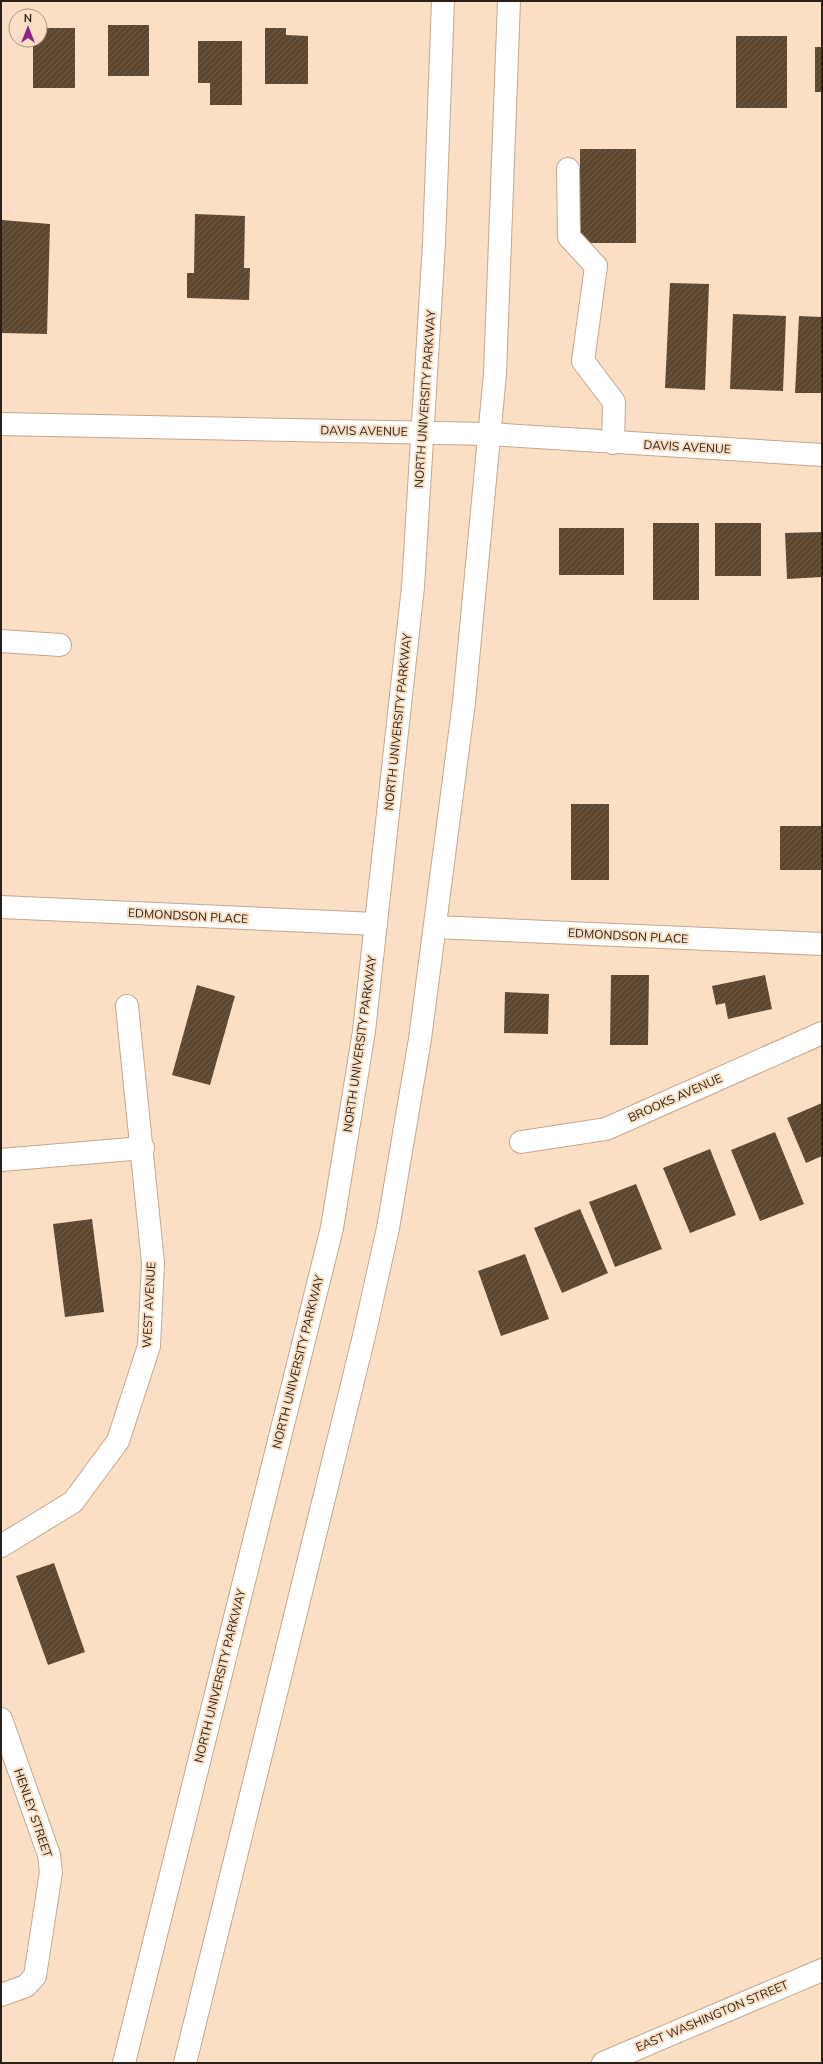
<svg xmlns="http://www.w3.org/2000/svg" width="823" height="2064" font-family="Mulish,sans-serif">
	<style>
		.building { fill: url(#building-hatch) }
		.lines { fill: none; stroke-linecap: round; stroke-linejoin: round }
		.minor-casing { stroke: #c3a78f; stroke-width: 24 }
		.major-casing { stroke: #c3a78f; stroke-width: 24 }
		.minor { stroke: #fff; stroke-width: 22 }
		.major { stroke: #fff; stroke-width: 22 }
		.labels { text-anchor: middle; stroke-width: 4; stroke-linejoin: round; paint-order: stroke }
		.street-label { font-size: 12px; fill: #2b2017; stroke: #fbdfc5 }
	</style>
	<defs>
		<pattern id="building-hatch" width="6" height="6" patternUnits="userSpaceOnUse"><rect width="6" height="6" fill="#5d4630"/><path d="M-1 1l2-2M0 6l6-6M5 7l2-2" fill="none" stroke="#715e4b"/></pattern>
	</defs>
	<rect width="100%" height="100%" fill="#fbdfc5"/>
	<g class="building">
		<rect x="108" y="25" width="41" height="51"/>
		<path d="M40,28H75V88H33V40H40Z"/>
		<path d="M265,28H286V35L308,36V84H265Z"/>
		<rect x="736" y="36" width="51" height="72"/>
		<path d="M198,41H242V105H210V83H198Z"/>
		<rect x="815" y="47" width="7" height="45"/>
		<rect x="580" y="149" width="56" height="94"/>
		<path d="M195,214L245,216L244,268H250L249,300L187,298V273H194Z"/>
		<path d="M2,220L50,224L47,334L1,333Z"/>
		<path d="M670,283L709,284L705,390L665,388Z"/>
		<path d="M733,314L786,316L783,391L730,389Z"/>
		<path d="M799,316L822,317V393H795Z"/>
		<rect x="653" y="523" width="46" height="77"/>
		<rect x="715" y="523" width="46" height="53"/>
		<rect x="559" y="528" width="65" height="47"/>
		<path d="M822,532V577L787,579L785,533Z"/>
		<rect x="571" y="804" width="38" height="76"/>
		<rect x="780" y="826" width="42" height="44"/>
		<path d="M611,975H649L648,1045H610Z"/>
		<path d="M765,975L772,1009L728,1019L725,1003L716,1005L712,986Z"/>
		<path d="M197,985L235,996L210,1085L172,1075Z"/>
		<path d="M505,992L549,994L548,1034L504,1033Z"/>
		<path d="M822,1103V1156L806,1163L787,1118Z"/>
		<path d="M775,1132L804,1204L760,1221L731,1150Z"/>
		<path d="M710,1149L736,1215L690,1233L663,1168Z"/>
		<path d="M636,1184L662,1249L615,1267L589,1202Z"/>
		<path d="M580,1209L608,1273L562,1293L534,1228Z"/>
		<path d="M92,1219L104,1312L65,1317L53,1224Z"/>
		<path d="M525,1254L549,1319L501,1336L478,1271Z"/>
		<path d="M54,1563L85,1652L48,1665L16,1576Z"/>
	</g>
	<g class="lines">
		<g class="minor-casing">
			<g id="minor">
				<path d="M568,169L569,237L596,266L583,361L614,402L613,443"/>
				<path d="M1,424L489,434L822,455"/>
				<path d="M1,641L60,645"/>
				<path d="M1,907L376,924"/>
				<path d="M435,927L822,944"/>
				<path d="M521,1142L606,1129L822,1033"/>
				<path d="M1,1160L143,1148"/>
				<path d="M1,1546L73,1502L118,1441L149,1346L153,1263L127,1006"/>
				<path d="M1,1719L49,1855L51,1872L35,1976L26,1986L1,1995"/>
				<path d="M603,2063L822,1970"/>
			</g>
		</g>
		<g class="major-casing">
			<g id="major">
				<path d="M124,2063L332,1228L364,1031L413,587L434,243L443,1"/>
				<path d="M185,2063L364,1336L388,1228L420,1039L464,702L495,374L509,1"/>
			</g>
		</g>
		<use href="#minor" class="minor"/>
		<use href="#major" class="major"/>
	</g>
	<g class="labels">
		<g class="street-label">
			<text transform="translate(425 399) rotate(-86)" y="4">NORTH UNIVERSITY PARKWAY</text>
			<text transform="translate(364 431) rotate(1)" y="4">DAVIS AVENUE</text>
			<text transform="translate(687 447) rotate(3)" y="4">DAVIS AVENUE</text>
			<text transform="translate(398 722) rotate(-84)" y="4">NORTH UNIVERSITY PARKWAY</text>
			<text transform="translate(188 916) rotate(3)" y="4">EDMONDSON PLACE</text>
			<text transform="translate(628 936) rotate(3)" y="4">EDMONDSON PLACE</text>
			<text transform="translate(360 1044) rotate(-82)" y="4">NORTH UNIVERSITY PARKWAY</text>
			<text transform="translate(675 1098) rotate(-24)" y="4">BROOKS AVENUE</text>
			<text transform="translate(149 1305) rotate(-87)" y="4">WEST AVENUE</text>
			<text transform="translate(298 1362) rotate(-76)" y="4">NORTH UNIVERSITY PARKWAY</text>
			<text transform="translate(220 1676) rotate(-76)" y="4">NORTH UNIVERSITY PARKWAY</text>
			<text transform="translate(33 1813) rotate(71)" y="4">HENLEY STREET</text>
			<text transform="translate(712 2016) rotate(-23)" y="4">EAST WASHINGTON STREET</text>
		</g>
	</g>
	<rect width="823" height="2064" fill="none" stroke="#2b2017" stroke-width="4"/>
	<g transform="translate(28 28)"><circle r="19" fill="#fbdfc5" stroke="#a8937f"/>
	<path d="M0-3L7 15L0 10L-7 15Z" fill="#8d2286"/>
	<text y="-6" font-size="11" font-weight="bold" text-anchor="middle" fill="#2b2017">N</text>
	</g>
</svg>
